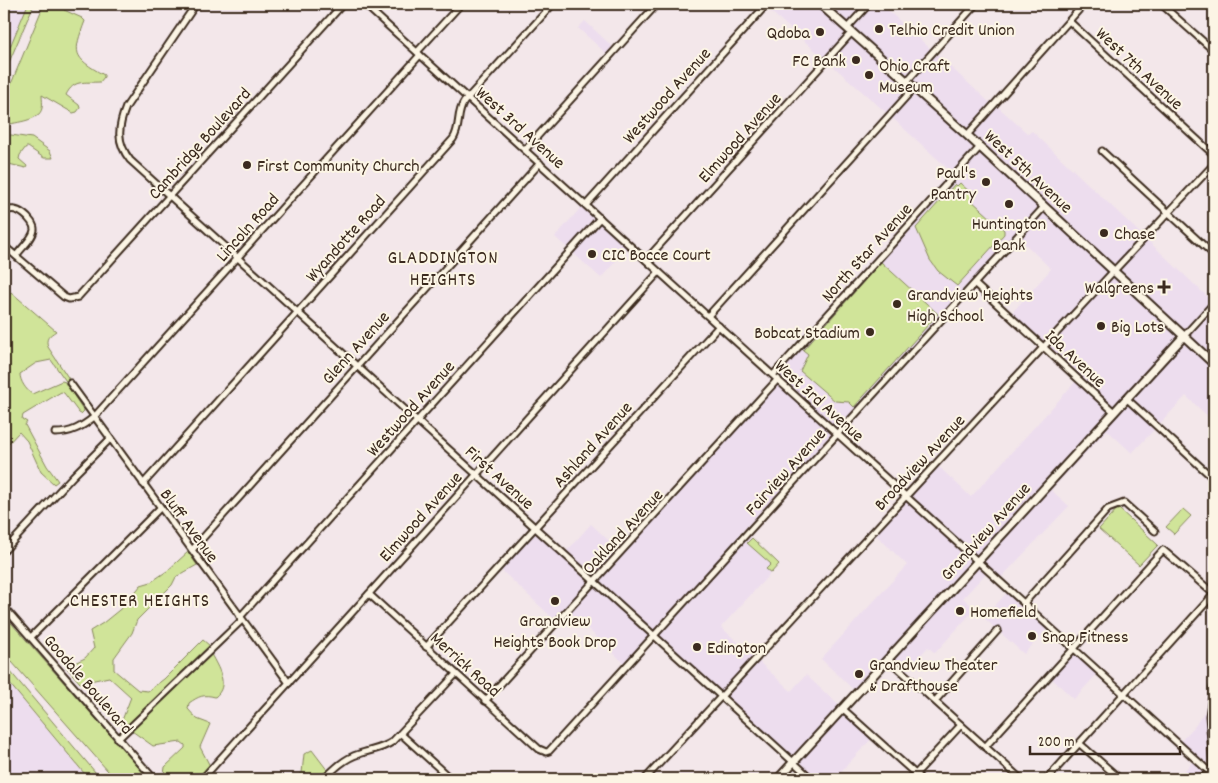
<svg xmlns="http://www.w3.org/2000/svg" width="1218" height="783" font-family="Dekko,sans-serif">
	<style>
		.built { fill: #edddee }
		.green { fill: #d0e499; stroke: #86875c }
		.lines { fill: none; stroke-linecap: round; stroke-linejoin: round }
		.minor-casing { stroke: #3b2a1e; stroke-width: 9 }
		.major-casing { stroke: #3b2a1e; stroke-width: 11 }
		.minor { stroke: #fcf5e5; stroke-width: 5 }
		.major { stroke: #fcf5e5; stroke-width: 7 }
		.poi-dot { fill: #3b2a1e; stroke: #fcf5e5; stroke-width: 2 }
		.labels { text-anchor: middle; stroke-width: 4; stroke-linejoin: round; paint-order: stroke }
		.poi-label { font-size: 18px; fill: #3b2a1e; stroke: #fcf5e5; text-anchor: start }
		.street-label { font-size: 18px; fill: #3b2a1e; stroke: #fcf5e5 }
		.neighbourhood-label { font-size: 19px; letter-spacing: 1px; fill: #3b2a1e; stroke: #fcf5e5 }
	</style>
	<rect width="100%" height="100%" fill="#f3e7ea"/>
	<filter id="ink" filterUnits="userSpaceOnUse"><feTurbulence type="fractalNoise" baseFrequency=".02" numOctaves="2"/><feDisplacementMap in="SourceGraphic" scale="10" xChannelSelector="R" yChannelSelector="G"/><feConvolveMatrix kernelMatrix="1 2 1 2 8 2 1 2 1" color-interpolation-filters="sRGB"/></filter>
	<g filter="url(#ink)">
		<g class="built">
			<path d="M4,4H28L4,61Z"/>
			<path d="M762,4H881L988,101L996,105L1028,134L1032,131L1214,303V422L1186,396L1132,453L1107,430L1051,490L1069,506L999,580L988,571L963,598L975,609L935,653L928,647L905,672L888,657L856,692L821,659L907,565L873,532L936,464L971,497L1078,379L1010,315L1051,269L1016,235L736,538L743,540L748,535L779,564L721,627L791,691L806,675L873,737L834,779H814L653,638L627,666L568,610L557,622L499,568L536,527L565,553L591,524L623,554L777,385L779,374L956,179L954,174L889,115Z"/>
			<path d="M585,21L615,49L608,55L578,28Z"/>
			<path d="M584,204L630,245L601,278L555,237Z"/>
			<path d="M1010,589L1050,625L1024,654L984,618Z"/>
			<path d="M1073,647L1100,671L1074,699L1048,675Z"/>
			<path d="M4,677L32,711L89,779H4Z"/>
			<path d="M1204,712L1214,720V779H1204L1201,777L1198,779H1177L1195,759L1178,744L1195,726Z"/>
		</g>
		<g class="green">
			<path d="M28,4H34L4,74V61Z"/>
			<path d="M44,4H66L64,10L82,18L85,21C73,53 72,57 104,75V77L100,82C84,83 74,79 66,95L79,105L80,108L77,112L73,113L42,95C42,99 43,104 42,108C40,121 16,122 6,125L4,127V101Z"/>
			<path d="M4,134L32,138L50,151L53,158H44L28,147H26L20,155L19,159L27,166L26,168L4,163Z"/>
			<path d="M960,183L973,195L970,199L1004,230V234L957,286L938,271L930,260L916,228L955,184L957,186Z"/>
			<path d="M881,262L938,314L854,407L849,402L835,401L800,371L808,354L803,350Z"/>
			<path d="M11,292L56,331C49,336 45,338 48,347L71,382L68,384L51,360L36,363L20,374C20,381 26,390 32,394L62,381L65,382L84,411L81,414L79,413L64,393L61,392L23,415L22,419L27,422L25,425L47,466L58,481L54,484L41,472L27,441L19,432L7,445L4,439V305Z"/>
			<path d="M1118,508L1158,545L1139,565L1099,529Z"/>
			<path d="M1183,509L1191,516L1174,534L1166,527Z"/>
			<path d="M752,538L779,564L771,573L766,569L771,564L747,543Z"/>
			<path d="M188,552L197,565L176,577L172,585L137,620L132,633L114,658V670L138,690L148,691L164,679L203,640L210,646L126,729L121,723L131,697L109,677L80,683L66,667L85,658L94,648L90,631L103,623L124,606L141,585L151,582L167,571Z"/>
			<path d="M4,615L149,779H115L4,653Z"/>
			<path d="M211,654C218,668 230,685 215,697C204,694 199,696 189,703L188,709L197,719L210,724L200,747L210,766L198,779H167L164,775L165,767L185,748V745L181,742L153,746L132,731Z"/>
			<path d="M4,664L101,779H89L4,677Z"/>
			<path d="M312,750L328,771L320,779H294L302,773L304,754Z"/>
		</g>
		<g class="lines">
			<g class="minor-casing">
				<g id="minor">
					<path d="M196,4L126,107C118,127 116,142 130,160L812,779"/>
					<path d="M364,4L1214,776"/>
					<path d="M1161,4L1214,51"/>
					<path d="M1069,21L1214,155"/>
					<path d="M847,28L869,4"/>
					<path d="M417,52L461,4"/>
					<path d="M907,81L976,4"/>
					<path d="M967,135L1084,4"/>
					<path d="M525,150L657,4"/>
					<path d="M1102,151L1214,255"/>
					<path d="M586,205L767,4"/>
					<path d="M4,213C15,202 35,221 34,230C33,239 21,248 16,256L4,246"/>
					<path d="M16,256L64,297L69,299L78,297L343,4"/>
					<path d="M646,260L852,32"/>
					<path d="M975,284L1114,412"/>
					<path d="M708,316L914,88"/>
					<path d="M1184,336L1214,303"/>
					<path d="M773,375L980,147"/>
					<path d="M70,383L289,683"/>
					<path d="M1126,398L1214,479"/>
					<path d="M55,433C71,433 82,427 94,417L420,55"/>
					<path d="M143,484L453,139C461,127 456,114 464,102L553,4"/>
					<path d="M192,550L540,163"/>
					<path d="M4,551L73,476L110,439"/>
					<path d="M369,594L539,749L546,752L549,751L1044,207"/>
					<path d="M1024,603L1108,509L1124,503L1155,531"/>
					<path d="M4,607L154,779"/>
					<path d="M240,617L600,218"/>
					<path d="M31,637L160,508"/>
					<path d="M426,647L719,326"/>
					<path d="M888,659L1021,779"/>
					<path d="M485,701L778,379"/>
					<path d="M935,701L998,630"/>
					<path d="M842,708L921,779"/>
					<path d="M401,734L451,779"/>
					<path d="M118,739L242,620"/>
					<path d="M1080,744L1120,779"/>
					<path d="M985,747L1163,550L1214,594"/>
					<path d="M202,779L659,272"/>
					<path d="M324,779C334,769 345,758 359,754C370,750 382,749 392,742L456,674"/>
					<path d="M645,779L1110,275L1214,164"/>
					<path d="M911,779L961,725"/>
					<path d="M1047,779L1214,594"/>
					<path d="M1198,779L1204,776L1214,777"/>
				</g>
			</g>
			<g class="major-casing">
				<g id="major">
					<path d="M820,4L967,135L1214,364"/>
					<path d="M1214,688L1210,716L1214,765"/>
					<path d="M778,779L1184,336"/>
				</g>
			</g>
			<use href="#minor" class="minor"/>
			<use href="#major" class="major"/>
		</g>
	</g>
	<g class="poi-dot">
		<circle cx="879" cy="29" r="5"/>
		<circle cx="820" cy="32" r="5"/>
		<circle cx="856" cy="60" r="5"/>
		<circle cx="869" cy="75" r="5"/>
		<circle cx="247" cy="165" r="5"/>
		<circle cx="986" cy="182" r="5"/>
		<circle cx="1009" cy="204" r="5"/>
		<circle cx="1104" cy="233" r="5"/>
		<circle cx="592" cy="254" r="5"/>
		<path d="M1161.5 279.5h5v5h5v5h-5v5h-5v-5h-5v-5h5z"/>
		<circle cx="897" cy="304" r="5"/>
		<circle cx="1101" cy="326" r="5"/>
		<circle cx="870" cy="332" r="5"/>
		<circle cx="555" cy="601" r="5"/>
		<circle cx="960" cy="611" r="5"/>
		<circle cx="1032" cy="636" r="5"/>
		<circle cx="697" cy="647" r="5"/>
		<circle cx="859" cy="674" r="5"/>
	</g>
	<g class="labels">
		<g class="poi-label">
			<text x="889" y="35">Telhio Credit Union</text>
			<text x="810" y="38" text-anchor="end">Qdoba</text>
			<text x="846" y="66" text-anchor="end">FC Bank</text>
			<text x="879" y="71">Ohio Craft<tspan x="879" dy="21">Museum</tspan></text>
			<text x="257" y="171">First Community Church</text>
			<text x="976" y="178" text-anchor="end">Paul's<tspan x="976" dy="21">Pantry</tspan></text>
			<text x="1009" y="229" text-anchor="middle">Huntington<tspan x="1009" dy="21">Bank</tspan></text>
			<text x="1114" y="239">Chase</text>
			<text x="602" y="260">CIC Bocce Court</text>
			<text x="1154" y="293" text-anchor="end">Walgreens</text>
			<text x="907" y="300">Grandview Heights<tspan x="907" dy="21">High School</tspan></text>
			<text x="1111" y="332">Big Lots</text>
			<text x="860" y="338" text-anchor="end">Bobcat Stadium</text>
			<text x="970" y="617">Homefield</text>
			<text x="555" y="626" text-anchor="middle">Grandview<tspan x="555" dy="21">Heights Book Drop</tspan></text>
			<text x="1042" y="642">Snap Fitness</text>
			<text x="707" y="653">Edington</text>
			<text x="869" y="670">Grandview Theater<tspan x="869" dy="21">&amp; Drafthouse</tspan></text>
		</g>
		<g class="street-label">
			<text transform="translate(1140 68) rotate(43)" y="6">West 7th Avenue</text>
			<text transform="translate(666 95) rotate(-48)" y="6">Westwood Avenue</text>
			<text transform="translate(521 127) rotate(42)" y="6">West 3rd Avenue</text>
			<text transform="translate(739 137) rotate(-48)" y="6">Elmwood Avenue</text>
			<text transform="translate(199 143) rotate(-48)" y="6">Cambridge Boulevard</text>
			<text transform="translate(1029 171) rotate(43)" y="6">West 5th Avenue</text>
			<text transform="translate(247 227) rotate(-48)" y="6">Lincoln Road</text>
			<text transform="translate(345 238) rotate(-48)" y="6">Wyandotte Road</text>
			<text transform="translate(866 252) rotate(-48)" y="6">North Star Avenue</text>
			<text transform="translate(355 347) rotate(-48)" y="6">Glenn Avenue</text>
			<text transform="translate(1076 358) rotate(43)" y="6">Ida Avenue</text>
			<text transform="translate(820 400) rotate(42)" y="6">West 3rd Avenue</text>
			<text transform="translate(410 408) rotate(-48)" y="6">Westwood Avenue</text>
			<text transform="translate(592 444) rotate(-48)" y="6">Ashland Avenue</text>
			<text transform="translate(919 462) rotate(-47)" y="6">Broadview Avenue</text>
			<text transform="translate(785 471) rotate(-48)" y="6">Fairview Avenue</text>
			<text transform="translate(500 477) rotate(42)" y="6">First Avenue</text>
			<text transform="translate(420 516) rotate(-48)" y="6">Elmwood Avenue</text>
			<text transform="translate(190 525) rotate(54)" y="6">Bluff Avenue</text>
			<text transform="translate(622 531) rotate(-47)" y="6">Oakland Avenue</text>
			<text transform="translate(985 531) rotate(-48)" y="6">Grandview Avenue</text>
			<text transform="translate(466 664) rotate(42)" y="6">Merrick Road</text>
			<text transform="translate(89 684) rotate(49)" y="6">Goodale Boulevard</text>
		</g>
		<g class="neighbourhood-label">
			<text x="443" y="263">GLADDINGTON<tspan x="443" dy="22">HEIGHTS</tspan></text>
			<text x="140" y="606">CHESTER HEIGHTS</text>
		</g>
	</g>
	<rect width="1218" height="783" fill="none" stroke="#fcf5e5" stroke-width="20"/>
	<rect x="10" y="10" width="1198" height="763" fill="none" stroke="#3b2a1e" stroke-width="2" filter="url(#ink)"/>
	<path d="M1030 746v8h150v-8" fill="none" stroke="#3b2a1e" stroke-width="2.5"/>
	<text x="1038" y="746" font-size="15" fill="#3b2a1e" stroke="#fcf5e5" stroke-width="4" paint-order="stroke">200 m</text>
</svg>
